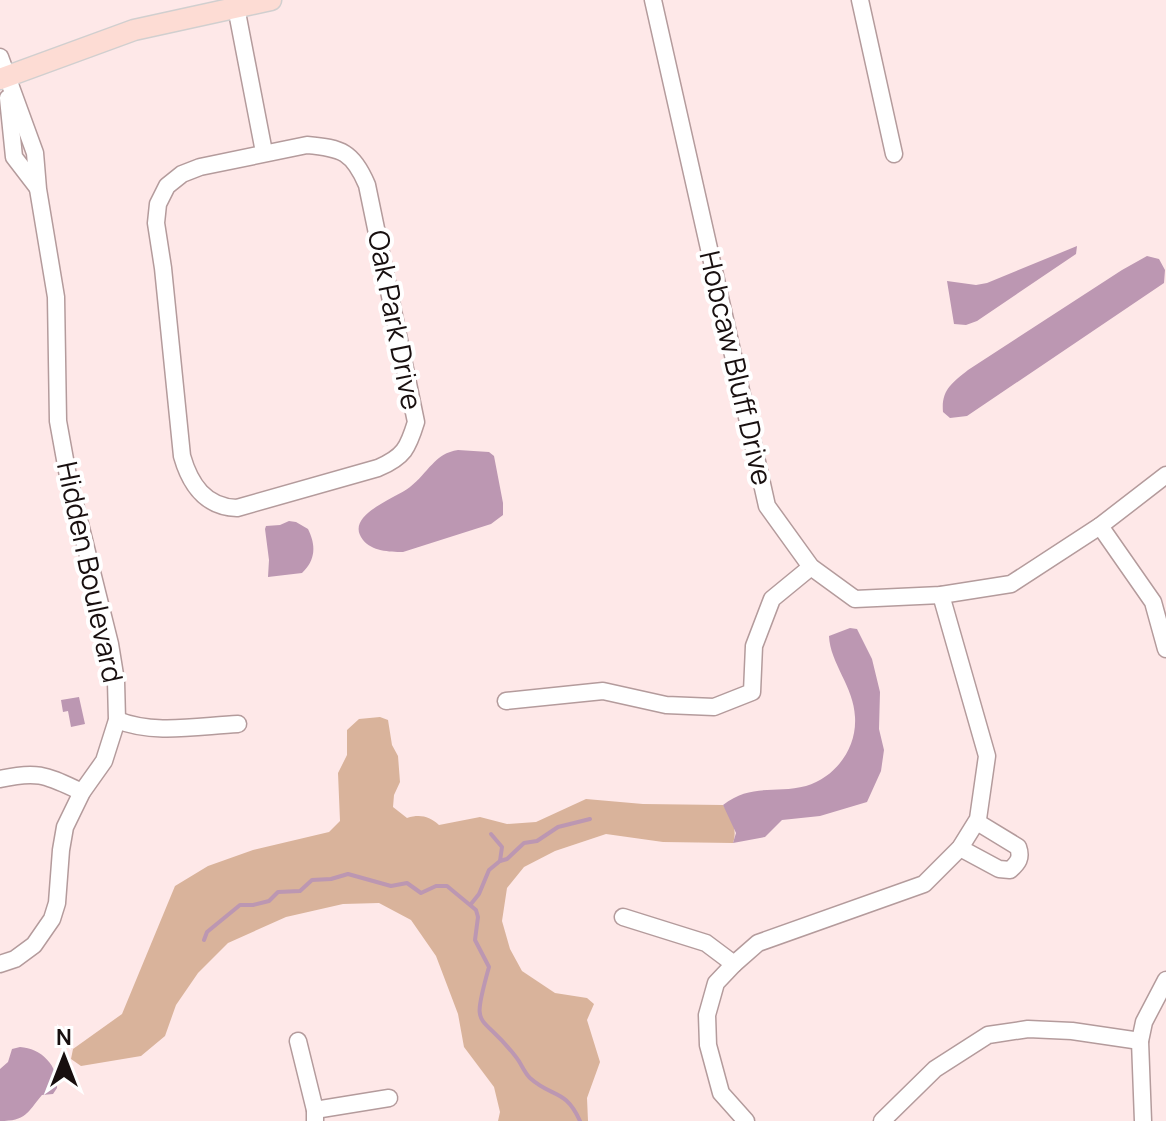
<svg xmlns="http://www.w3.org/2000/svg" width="1166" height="1121" font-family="Manrope,sans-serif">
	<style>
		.green { fill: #d9b39b }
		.water { fill: #bc97b2 }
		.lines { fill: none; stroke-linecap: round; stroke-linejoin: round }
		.stream { stroke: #bc97b2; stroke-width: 4 }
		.minor-casing { stroke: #b49b9c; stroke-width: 19 }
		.major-casing { stroke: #d1cfcf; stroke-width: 23 }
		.minor { stroke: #fff; stroke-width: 16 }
		.major { stroke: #fddcd4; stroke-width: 20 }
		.labels { text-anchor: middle; stroke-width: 8; stroke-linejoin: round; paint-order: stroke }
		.street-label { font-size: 28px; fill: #180f0f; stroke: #fff }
	</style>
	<rect width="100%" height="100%" fill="#fee8e8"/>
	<path class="green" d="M380,717L388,720L392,745L398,756L400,782L394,795L393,807L407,818C420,814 429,816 439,825L480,817L507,824L536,822L586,799L643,804L723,805C731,817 738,829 733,843L663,842L606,834L555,851L524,867L507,888L502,921L510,949L522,971L555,993L587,998L594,1004L587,1020L600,1062L587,1098L588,1121H498L500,1112L494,1087L464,1047L458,1014L436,956L411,920L379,903L343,904L286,917L228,943L198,973L176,1005L165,1036L141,1056L81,1066L71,1059L73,1049L122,1014L175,886L208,866L253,850L329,832L340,821L338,773L347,755V730L359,719Z"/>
	<g class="water">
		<path d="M1077,246L1076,254L977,321L966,325L954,324L947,281L976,285L987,283Z"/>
		<path d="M1147,256L1159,259L1165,270L1164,283L967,416L950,418L943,412C941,390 952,383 968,370L1122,270Z"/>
		<path d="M458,450L489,452L494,456L503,503V515L491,524L403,552C389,552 372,551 363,540C343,515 397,498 410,487C428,473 435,453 458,450Z"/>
		<path d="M289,521L296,522L308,529C316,545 316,560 302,573L268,577L269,560L265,529L266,526L280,525Z"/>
		<path d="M850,628L857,629L872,659L880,692L879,729L884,750L881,771L867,802L820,816L782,820L765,837L733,843L736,833L723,805C751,783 775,794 806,786C836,777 857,748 855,717C854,687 830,663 829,636Z"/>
		<path d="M79,697L85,724L71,727L68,711L63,712L61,700Z"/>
		<path d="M20,1047C41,1048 59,1066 57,1088L53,1094L42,1095C27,1113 26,1121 0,1121V1069L8,1062L12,1049Z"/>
	</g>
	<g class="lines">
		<g class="stream">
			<path d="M491,834L502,847L500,861"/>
			<path d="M471,904L479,894L489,870L500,861L507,859L524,843L537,841L558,827L590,819"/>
			<path d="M204,940L207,932L240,905H253L269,901L278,892L300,891L312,880L331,879L348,874L391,886L407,883L421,893L436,886H447L476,910L478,917L475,940L489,967C470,1034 480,1010 516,1057C521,1063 524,1072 530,1078C552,1098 565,1088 580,1121"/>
		</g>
		<g class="minor-casing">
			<g id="minor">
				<path d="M653,0L767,506L811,567L855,599L941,595L1011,584L1100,526L1166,475"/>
				<path d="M860,0L894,154"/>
				<path d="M236,7L264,152"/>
				<path d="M0,57L35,153L38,189L56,297L58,421L68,476L110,644L116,681L117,720L104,761L82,792L65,827L61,850L57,903L52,919L34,945L15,959L0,964"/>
				<path d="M8,98L14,157L37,187"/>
				<path d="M307,145C342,148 353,152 367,185L416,422C408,448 404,457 378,468L237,508C205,507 190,484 182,456L163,268L156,223L158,204L167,186L182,174L200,167Z"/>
				<path d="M1100,526L1153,602L1166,649"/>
				<path d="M506,701L603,691L666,705L714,707L752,692L754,646L772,599L811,567"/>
				<path d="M117,720C154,735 198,726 238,724"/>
				<path d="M0,779C39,770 47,776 82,792"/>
				<path d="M960,848L999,869L1010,870C1018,863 1022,858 1018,847L977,822"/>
				<path d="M623,917L706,943L734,964L758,943L924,884L960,848L978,819L987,756L941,595"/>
				<path d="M734,964L716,983L707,1015L708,1045L721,1093L746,1121"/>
				<path d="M298,1041L315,1110V1121"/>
				<path d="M315,1110L389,1098"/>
				<path d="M882,1121L935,1069L988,1035L1028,1029L1072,1031L1140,1041"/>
				<path d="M1143,1121L1140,1041L1144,1022L1166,980"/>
			</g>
		</g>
		<g class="major-casing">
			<path id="major" d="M0,79L134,30L271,0"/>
		</g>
		<use href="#minor" class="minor"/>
		<use href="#major" class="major"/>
	</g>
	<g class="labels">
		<g class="street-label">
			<text transform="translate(395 320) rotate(79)" y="10">Oak Park Drive</text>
			<text transform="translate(736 368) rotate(77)" y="10">Hobcaw Bluff Drive</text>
			<text transform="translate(90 572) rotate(78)" y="10">Hidden Boulevard</text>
		</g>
	</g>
	<g transform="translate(64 1057)" stroke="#ffffff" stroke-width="6" paint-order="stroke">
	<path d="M0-6L14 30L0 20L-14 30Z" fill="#180f0f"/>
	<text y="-12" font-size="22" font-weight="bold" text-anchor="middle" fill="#180f0f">N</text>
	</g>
</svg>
